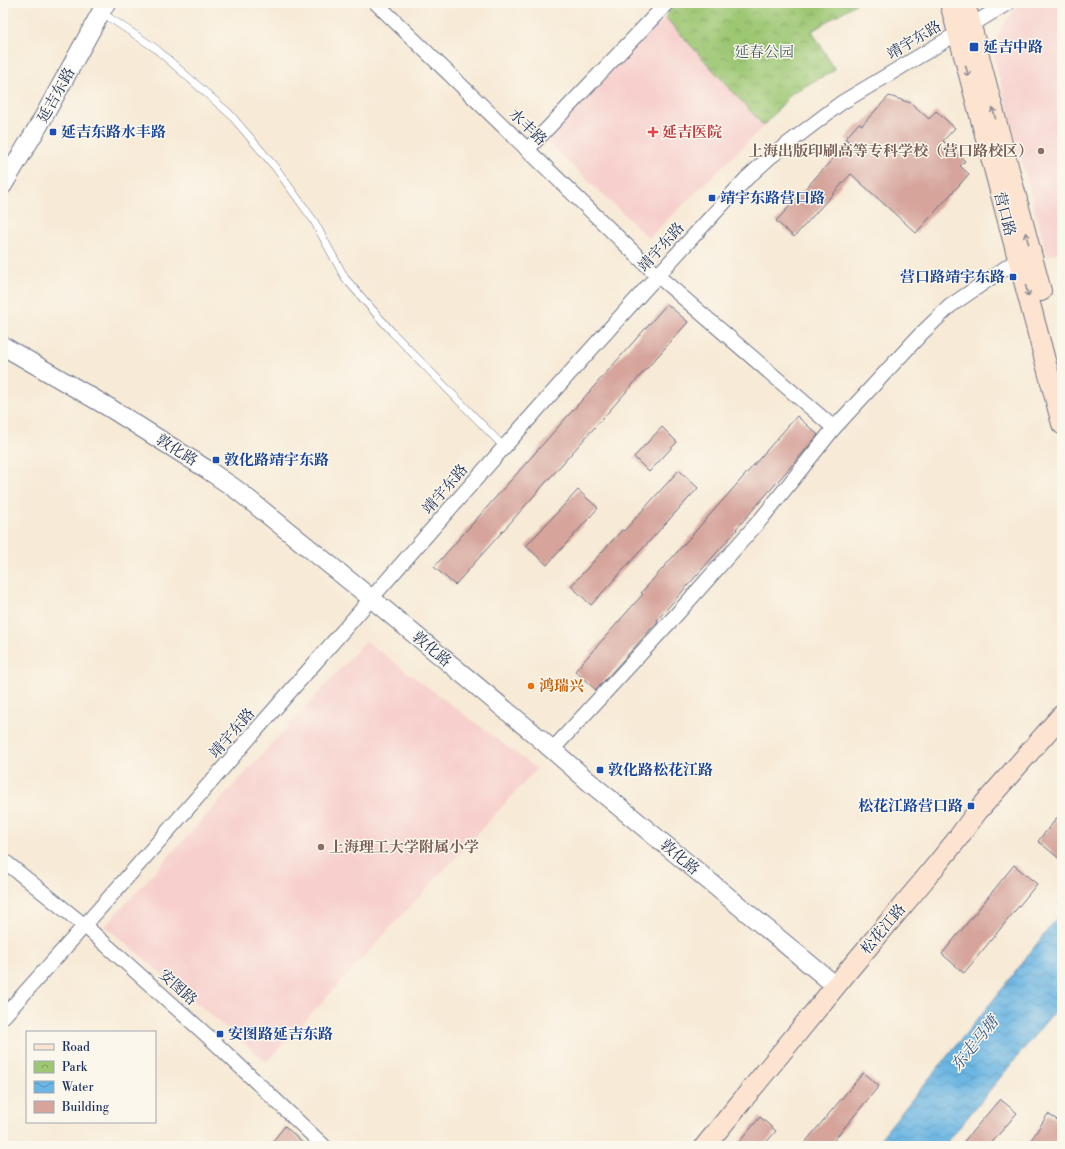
<svg xmlns="http://www.w3.org/2000/svg" width="1065" height="1149" font-family="'Libre Bodoni','Noto Serif SC',serif">
	<style>
		.built { fill: #f7d0cd }
		.park { fill: url(#park-crowns); stroke: #5c7b68 }
		.water { fill: url(#water-waves); stroke: #4272a0 }
		.building { fill: #d6a49b }
		.lines { fill: none; stroke-linecap: round; stroke-linejoin: round }
		.service-casing { stroke: #687088; stroke-width: 8 }
		.minor-casing { stroke: #687088; stroke-width: 16 }
		.tertiary-casing { stroke: #687088; stroke-width: 20 }
		.secondary-casing { stroke: #687088; stroke-width: 22 }
		.path { stroke: #687088; stroke-width: 2; stroke-dasharray: 1 3; stroke-linecap: butt }
		.service { stroke: #fff; stroke-width: 7 }
		.minor { stroke: #fff; stroke-width: 14 }
		.tertiary { stroke: #fff; stroke-width: 18 }
		.secondary { stroke: #fde4d0; stroke-width: 20 }
		.oneway { stroke: #8c8a97 }
		.transit-dot { fill: #1a4fb4; stroke: #fbf7ec; stroke-width: 1.5 }
		.health-dot { fill: #e0444e; stroke: #fbf7ec; stroke-width: 1.5 }
		.education-dot { fill: #8d6e63; stroke: #fbf7ec; stroke-width: 1.5 }
		.food-dot { fill: #e8710a; stroke: #fbf7ec; stroke-width: 1.5 }
		.labels { text-anchor: middle; stroke-width: 3; stroke-linejoin: round; paint-order: stroke }
		.street-label { font-size: 15px; fill: #1b2f5e; stroke: #fbf7ec }
		.transit-label { font-size: 15px; font-weight: bold; fill: #164399; stroke: #fbf7ec; text-anchor: start }
		.park-label { font-size: 15px; fill: #425d64; stroke: #fbf7ec }
		.health-label { font-size: 15px; font-weight: bold; fill: #be3a42; stroke: #fbf7ec; text-anchor: start }
		.education-label { font-size: 15px; font-weight: bold; fill: #785e54; stroke: #fbf7ec; text-anchor: end }
		.food-label { font-size: 15px; font-weight: bold; fill: #c56008; stroke: #fbf7ec; text-anchor: start }
		.water-label { font-size: 16px; font-style: italic; fill: #335786; stroke: #fbf7ec }
	</style>
	<defs>
		<pattern id="park-crowns" width="20" height="18" patternUnits="userSpaceOnUse"><rect width="20" height="18" fill="#9dc773"/><path d="M2 6a3 3 0 1 1 6 0M12 15a3 3 0 1 1 6 0" fill="none" stroke="#7fa262"/></pattern>
		<pattern id="water-waves" width="16" height="10" patternUnits="userSpaceOnUse"><rect width="16" height="10" fill="#6ab5e2"/><path d="M0 5q4-4 8 0t8 0" fill="none" stroke="#5694ba"/></pattern>
	</defs>
	<rect width="100%" height="100%" fill="#fbf7ec"/>
	<filter id="ink" filterUnits="userSpaceOnUse"><feTurbulence type="fractalNoise" baseFrequency=".025" numOctaves="2"/><feDisplacementMap in="SourceGraphic" scale="8" xChannelSelector="R" yChannelSelector="G"/><feConvolveMatrix kernelMatrix="1 2 1 2 8 2 1 2 1" color-interpolation-filters="sRGB"/></filter>
	<filter id="wash" filterUnits="userSpaceOnUse"><feTurbulence type="fractalNoise" baseFrequency=".012" numOctaves="4" result="noise"/><feDisplacementMap in="SourceGraphic" scale="16" xChannelSelector="R" yChannelSelector="G"/><feGaussianBlur stdDeviation="0.9" result="paint"/><feColorMatrix in="noise" values="0 0 0 0 0 0 0 0 0 0 0 0 0 0 0 0 0 1.4 0 .05"/><feComposite in="paint" operator="in"/></filter>
	<g filter="url(#wash)">
		<rect width="100%" height="100%" fill="#f7ead6"/>
		<g class="built">
			<path d="M1023,3H1062V252L1047,255L992,51L1000,29L1018,6Z"/>
			<path d="M665,17L764,126L649,238L543,138Z"/>
			<path d="M366,641L537,769L267,1062L105,926Z"/>
		</g>
		<path class="park" d="M674,3H857L812,31L835,70L792,93L764,126L665,17Z"/>
		<path class="water" d="M1062,911V1002L944,1146H874L1007,983Z"/>
		<g id="blocks">
			<g class="building">
				<path d="M889,96L911,103L929,119L936,111L955,128L943,141L965,161L960,166L969,174L916,233L851,174L794,237L776,221L849,141L845,139L859,123L862,125Z"/>
				<path d="M667,304L688,322L455,585L434,567Z"/>
				<path d="M797,416L818,435L801,455L736,529L737,530L657,620L658,621L596,690L575,671L643,594L641,593Z"/>
				<path d="M662,427L677,442L649,472L634,457Z"/>
				<path d="M679,470L698,488L591,605L571,586L622,530L624,531Z"/>
				<path d="M578,490L598,508L547,565L526,546Z"/>
				<path d="M1062,812V861L1038,841Z"/>
				<path d="M1014,865L1037,884L964,973L942,954Z"/>
				<path d="M863,1073L879,1086L829,1146H802Z"/>
				<path d="M1000,1099L1017,1113L989,1146H960Z"/>
				<path d="M1048,1114L1062,1123V1136L1055,1146H1027Z"/>
				<path d="M760,1117L776,1131L763,1146H736Z"/>
				<path d="M285,1126L306,1146H269Z"/>
			</g>
		</g>
	</g>
	<g filter="url(#ink)">
		<use href="#blocks" fill-opacity="0" stroke="#687088" stroke-width="1"/>
		<g class="lines">
			<g class="service-casing">
				<path id="service" d="M101,12L155,48L230,114L275,167L314,221L345,278L392,332L504,447"/>
			</g>
			<g class="minor-casing">
				<g id="minor">
					<path d="M376,3L658,276L834,428"/>
					<path d="M527,150L667,3"/>
					<path d="M552,750L677,614L762,518L834,428L920,335L950,306L1017,260"/>
					<path d="M3,860L85,926L212,1040L324,1146"/>
					<path d="M3,1017C252,740 492,453 746,179L769,158L841,103L1008,3"/>
				</g>
			</g>
			<g class="tertiary-casing">
				<g id="tertiary">
					<path d="M3,185L39,125L106,3"/>
					<path d="M3,346L110,408L208,470L237,490L372,599L532,732L588,781L836,986"/>
				</g>
			</g>
			<g class="secondary-casing">
				<g id="secondary">
					<path d="M950,3L1062,424"/>
					<path d="M965,3L1041,291"/>
					<path d="M705,1146L852,966L920,885L955,842L977,812L1062,715"/>
				</g>
			</g>
			<path class="path" d="M1058,904L1062,899"/>
			<use href="#service" class="service"/>
			<use href="#minor" class="minor"/>
			<use href="#tertiary" class="tertiary"/>
			<use href="#secondary" class="secondary"/>
		</g>
		<defs><path id="oneway-shaft" d="M-6 0H5M1.5-3L5.5 0L1.5 3" fill="none" stroke-width="1.6" stroke-linecap="round" stroke-linejoin="round"/></defs>
		<g class="oneway">
			<use href="#oneway-shaft" transform="translate(967 71) rotate(75)"/>
			<use href="#oneway-shaft" transform="translate(994 113) rotate(-105)"/>
			<use href="#oneway-shaft" transform="translate(1027 238) rotate(-105)"/>
			<use href="#oneway-shaft" transform="translate(1027 291) rotate(75)"/>
		</g>
	</g>
	<g class="transit-dot">
		<rect x="969" y="42" width="10" height="10" rx="2"/>
		<rect x="49" y="128" width="8" height="8" rx="2"/>
		<rect x="708" y="194" width="8" height="8" rx="2"/>
		<rect x="1009" y="273" width="8" height="8" rx="2"/>
		<rect x="212" y="456" width="8" height="8" rx="2"/>
		<rect x="596" y="766" width="8" height="8" rx="2"/>
		<rect x="967" y="802" width="8" height="8" rx="2"/>
		<rect x="216" y="1030" width="8" height="8" rx="2"/>
	</g>
	<path class="health-dot" d="M651 126h4v4h4v4h-4v4h-4v-4h-4v-4h4z"/>
	<g class="education-dot">
		<circle cx="1041" cy="151" r="4"/>
		<circle cx="321" cy="847" r="4"/>
	</g>
	<circle class="food-dot" cx="531" cy="686" r="4"/>
	<g class="labels">
		<g class="street-label">
			<text transform="translate(914 40) rotate(-31)" y="5">靖宇东路</text>
			<text transform="translate(56 95) rotate(-61)" y="5">延吉东路</text>
			<text transform="translate(528 127) rotate(44)" y="5">水丰路</text>
			<text transform="translate(1005 214) rotate(75)" y="5">营口路</text>
			<text transform="translate(661 247) rotate(-48)" y="5">靖宇东路</text>
			<text transform="translate(177 450) rotate(32)" y="5">敦化路</text>
			<text transform="translate(445 489) rotate(-49)" y="5">靖宇东路</text>
			<text transform="translate(432 649) rotate(40)" y="5">敦化路</text>
			<text transform="translate(232 733) rotate(-49)" y="5">靖宇东路</text>
			<text transform="translate(680 857) rotate(40)" y="5">敦化路</text>
			<text transform="translate(883 929) rotate(-50)" y="5">松花江路</text>
			<text transform="translate(178 987) rotate(42)" y="5">安图路</text>
		</g>
		<g class="transit-label">
			<text x="983" y="52">延吉中路</text>
			<text x="61" y="137">延吉东路水丰路</text>
			<text x="720" y="203">靖宇东路营口路</text>
			<text x="1005" y="282" text-anchor="end">营口路靖宇东路</text>
			<text x="224" y="465">敦化路靖宇东路</text>
			<text x="608" y="775">敦化路松花江路</text>
			<text x="963" y="811" text-anchor="end">松花江路营口路</text>
			<text x="228" y="1039">安图路延吉东路</text>
		</g>
		<g class="park-label">
			<text x="764" y="57">延春公园</text>
		</g>
		<g class="health-label">
			<text x="662" y="137">延吉医院</text>
		</g>
		<g class="education-label">
			<text x="1033" y="156">上海出版印刷高等专科学校（营口路校区）</text>
			<text x="329" y="852" text-anchor="start">上海理工大学附属小学</text>
		</g>
		<g class="food-label">
			<text x="539" y="691">鸿瑞兴</text>
		</g>
		<g class="water-label">
			<text transform="translate(974 1043) rotate(-51)" y="6">东走马塘</text>
		</g>
	</g>
	<rect width="1065" height="1149" fill="none" stroke="#fbf7ec" stroke-width="16"/>
	<rect x="26" y="1031" width="130" height="92" fill="#fbf7ec" stroke="#a1a7b3"/>
	<rect x="34" y="1044" width="20" height="6" fill="#fde4d0" stroke="#a1a7b3"/>
	<text x="62" y="1051" font-size="12" fill="#1b2f5e">Road</text>
	<rect x="34" y="1061" width="20" height="12" fill="url(#park-crowns)" stroke="#a1a7b3"/>
	<text x="62" y="1071" font-size="12" fill="#1b2f5e">Park</text>
	<rect x="34" y="1081" width="20" height="12" fill="url(#water-waves)" stroke="#a1a7b3"/>
	<text x="62" y="1091" font-size="12" fill="#1b2f5e">Water</text>
	<rect x="34" y="1101" width="20" height="12" fill="#d6a49b" stroke="#a1a7b3"/>
	<text x="62" y="1111" font-size="12" fill="#1b2f5e">Building</text>
</svg>
